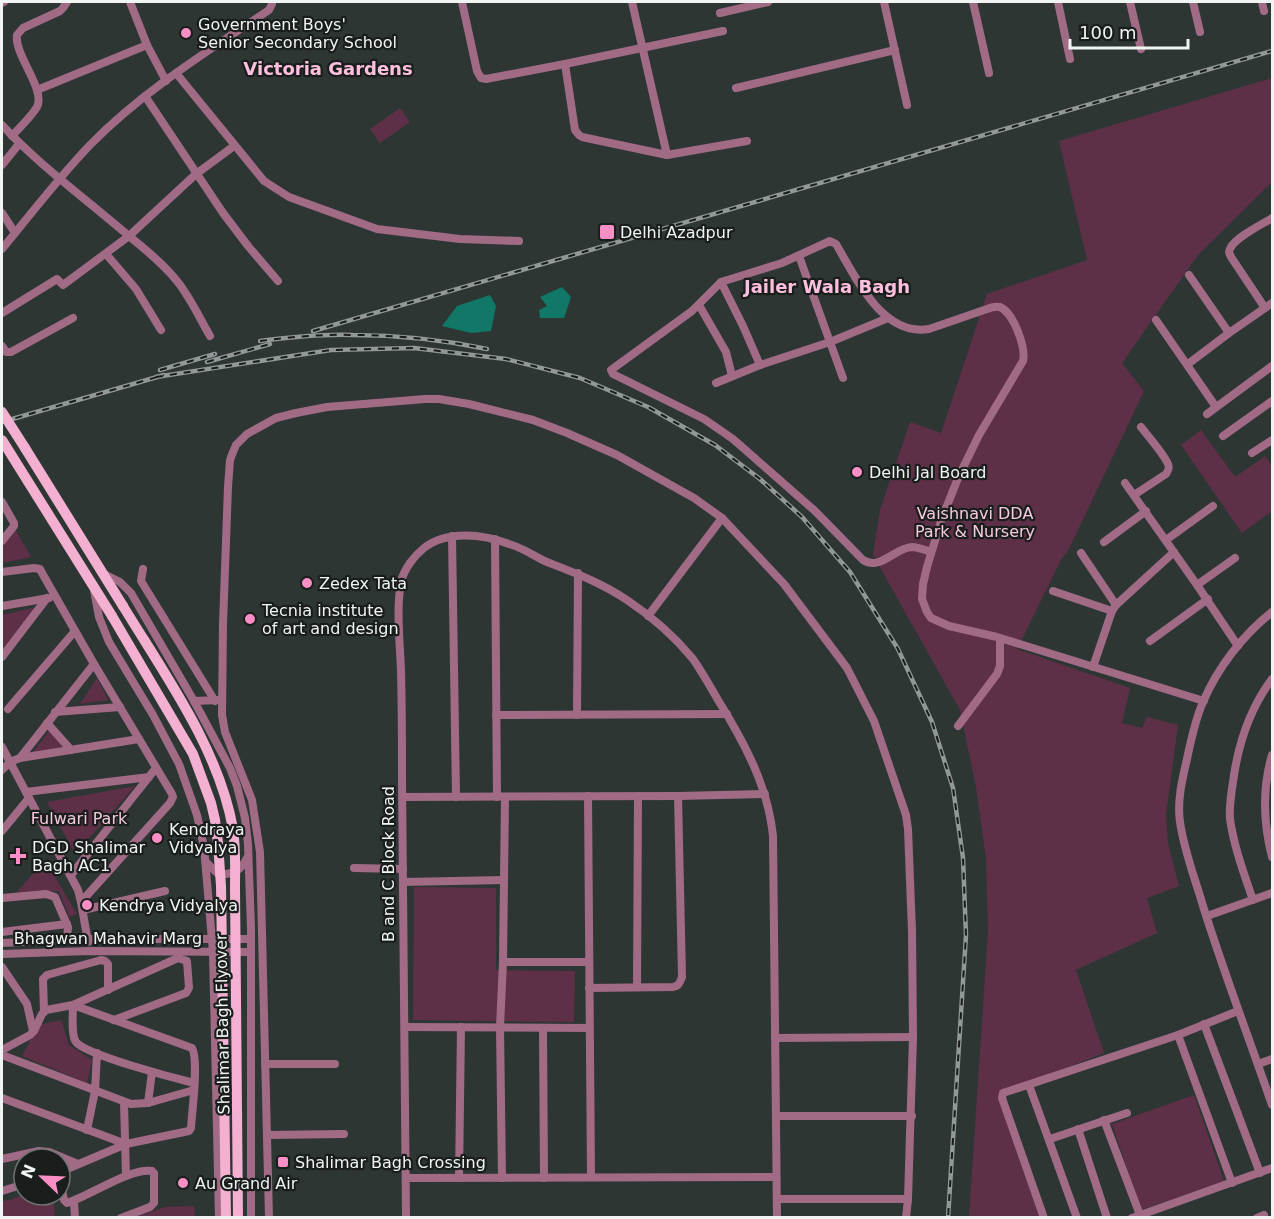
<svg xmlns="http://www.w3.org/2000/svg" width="1274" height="1219" font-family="'DejaVu Sans',sans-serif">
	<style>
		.green { fill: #5d3047 }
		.water { fill: #117867 }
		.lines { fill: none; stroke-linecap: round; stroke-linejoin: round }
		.minor { stroke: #a16b85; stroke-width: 8 }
		.major { stroke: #f3b0d0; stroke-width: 10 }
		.rail-casing { stroke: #929897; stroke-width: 4.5 }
		.rail { stroke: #191d1c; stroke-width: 2; stroke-dasharray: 7; stroke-linecap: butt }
		.major-bridge { stroke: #f3b0d0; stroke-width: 10 }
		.poi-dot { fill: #fa8fc6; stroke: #191d1c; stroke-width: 2 }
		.labels { text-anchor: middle; stroke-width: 4.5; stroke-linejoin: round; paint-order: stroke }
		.poi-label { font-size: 16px; fill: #f0f5f4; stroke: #191d1c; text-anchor: start }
		.park-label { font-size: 16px; fill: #f6c9de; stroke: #191d1c }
		.street-label { font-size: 16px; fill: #f0f5f4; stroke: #191d1c }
		.neighbourhood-label { font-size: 18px; font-weight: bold; fill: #fec0de; stroke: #191d1c }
	</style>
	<rect width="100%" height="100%" fill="#2e3634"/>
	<g class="green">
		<path d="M1272,78V182L1198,255L1122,363L1144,391L1068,551L1062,558L1017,649L1130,688L1122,723L1142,728L1147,717L1178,725L1166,815L1168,843L1179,886L1147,898L1157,933L1076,970L1104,1053L1003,1093L1041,1217H969L988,931L986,859L976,787L960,710L873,555L880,510L910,422L941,433L987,294L1087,260L1059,141Z"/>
		<path d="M400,108L410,122L380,143L370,129Z"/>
		<path d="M1201,430L1235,477L1265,456L1272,466V511L1242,533L1181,445Z"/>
		<path d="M15,529L31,557L2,563V545Z"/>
		<path d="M37,607L2,651V615Z"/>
		<path d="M97,678L108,700L80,704Z"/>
		<path d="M51,729L62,747L31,754Z"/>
		<path d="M135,786L75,854L47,802Z"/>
		<path d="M45,860L77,914L69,917L59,891L17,892Z"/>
		<path d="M414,887L496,888V970L575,971L574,1022L413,1020Z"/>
		<path d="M61,1020L69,1045L92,1060L87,1083L22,1056L38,1025Z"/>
		<path d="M1194,1095L1224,1181L1141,1210L1112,1124Z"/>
		<path d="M24,1194L53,1195L55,1217H2V1201L10,1200Z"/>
		<path d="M194,1206L195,1217H136L165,1207Z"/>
	</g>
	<g class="water">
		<path d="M562,287L571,297L564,318H540L539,310L547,306L540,297Z"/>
		<path d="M490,295L496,306L491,331L471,333L442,326L457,306Z"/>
	</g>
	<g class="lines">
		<g class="minor">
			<path d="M130,2L147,45L166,81"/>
			<path d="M462,2L477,71L481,78L486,79L565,64L723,31"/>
			<path d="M632,2L667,155"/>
			<path d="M884,2L907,105"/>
			<path d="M973,2L989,73"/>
			<path d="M1058,2L1070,59"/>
			<path d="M1130,2L1141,49"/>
			<path d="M1193,2L1200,32"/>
			<path d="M1262,2L1264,11"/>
			<path d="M2,3L4,2"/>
			<path d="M720,13L768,2"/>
			<path d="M565,64L575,130L579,135L582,137L667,155L747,141"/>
			<path d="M176,73L264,181L289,197L377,229L460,239L519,241"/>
			<path d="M736,88L895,50"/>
			<path d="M37,90L147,45"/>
			<path d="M145,96L223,213L248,246L278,281"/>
			<path d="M2,125C38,164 82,196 123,231C141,246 162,262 177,281C190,297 199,317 210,336"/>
			<path d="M12,136C20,127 31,117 37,107C46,89 14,55 17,35L23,28L60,11L63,8L67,2"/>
			<path d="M2,165L19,144"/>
			<path d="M2,213L15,233"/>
			<path d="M2,249C31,214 59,177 91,144C143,91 208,51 269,10L272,4V2"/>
			<path d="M106,254L136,289L161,330"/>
			<path d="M799,256L843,378"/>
			<path d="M1189,275L1229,333"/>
			<path d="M721,282L743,326L760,365"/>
			<path d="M699,305L726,352L732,376"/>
			<path d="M1265,308L1231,257C1229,252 1228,252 1231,247C1238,236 1261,225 1272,218"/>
			<path d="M2,313L57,279L63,285L129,236L196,174L234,146"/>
			<path d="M1156,320L1216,407"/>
			<path d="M2,346L6,352H11L73,318"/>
			<path d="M1188,364L1229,333L1272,303"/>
			<path d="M716,383L760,365L830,342L888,318"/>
			<path d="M1207,414L1272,366"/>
			<path d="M1223,436L1272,401"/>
			<path d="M1252,453L1272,440"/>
			<path d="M1125,483L1197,585L1238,646"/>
			<path d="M1134,495L1166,474C1168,470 1170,469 1168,464C1164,454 1148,436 1141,427"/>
			<path d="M2,502L14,523V526L2,541"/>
			<path d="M452,536L456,797"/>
			<path d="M495,539L497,797"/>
			<path d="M1166,540L1213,506"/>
			<path d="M1104,542L1146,511"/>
			<path d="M931,552C925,550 918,547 912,547C894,548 881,571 863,560L815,511L733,439L704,419L613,374L611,370L692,311L721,282L782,263L830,241L836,244C855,276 882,337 929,329L990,308C994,307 996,306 1000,307C1014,313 1026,348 1023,361L979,435L958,478L941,521L927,567L923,584L922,599L927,612L931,618L949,626L997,637L1204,701"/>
			<path d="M1081,553L1116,605"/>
			<path d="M143,569L141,581L215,701"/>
			<path d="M2,572L34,568L40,569L42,573L94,664L172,794L173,797L170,803L81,902"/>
			<path d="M104,574L120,582L131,593L194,701L230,768L237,786L245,818L248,844L251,928V1218"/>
			<path d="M1197,585L1235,558"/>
			<path d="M94,590L99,617L109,642L153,715L179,764L197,815L204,847L213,952L219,1218"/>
			<path d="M1053,591L1112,611"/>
			<path d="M2,606L49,598"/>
			<path d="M1272,612C1243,635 1218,667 1203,702C1195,720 1191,740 1187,759C1182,780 1177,801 1180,822C1184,851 1195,878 1203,906C1224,973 1249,1038 1272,1105"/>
			<path d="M648,616L722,518"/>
			<path d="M1150,641L1208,599"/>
			<path d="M2,657L47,598"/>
			<path d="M1093,667L1112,611L1116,605L1174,552"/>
			<path d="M194,701L219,700"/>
			<path d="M8,709L75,631"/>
			<path d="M55,712L120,707"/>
			<path d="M496,715L727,714"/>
			<path d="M577,715L578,573"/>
			<path d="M47,723L71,750"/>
			<path d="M958,726L997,674L1000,666V638"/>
			<path d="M2,747L78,890L81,902L88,942"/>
			<path d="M1272,755C1262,789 1263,822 1272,857"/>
			<path d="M20,758L94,664"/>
			<path d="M2,770L10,762L20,758L139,739"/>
			<path d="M26,792L149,777"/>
			<path d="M588,796L591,1177"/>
			<path d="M403,797L678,796L765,794"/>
			<path d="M505,797L503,962H589"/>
			<path d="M2,831L29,798"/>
			<path d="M206,862L218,874C232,875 241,871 247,858"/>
			<path d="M354,868L403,869"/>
			<path d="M71,875L156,768"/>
			<path d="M403,882L504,880"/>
			<path d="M2,898L46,894L55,897L68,927L67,940"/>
			<path d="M1253,900C1244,874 1234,847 1230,819C1229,807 1231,795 1233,782C1238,744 1249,710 1272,679"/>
			<path d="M83,910L165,891"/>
			<path d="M1207,916L1272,893"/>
			<path d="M2,932L67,924"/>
			<path d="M2,943L87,939H251"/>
			<path d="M2,954L89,951L251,952"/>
			<path d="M2,967L27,1004L33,1031"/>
			<path d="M637,987L638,796"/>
			<path d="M589,988L673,987C679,986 680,982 682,977L678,796"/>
			<path d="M44,1012L43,979L47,975L101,960L105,961L108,964V990"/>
			<path d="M1204,1024L1260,1173"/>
			<path d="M405,1027L589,1028"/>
			<path d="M543,1028L544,1178"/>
			<path d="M1178,1035L1232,1183"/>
			<path d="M775,1038L913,1037"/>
			<path d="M2,1050L30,1035L34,1031L42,1014L46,1010L73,1005L178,958L187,961L189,988L186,993L114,1020"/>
			<path d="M2,1055L131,1104L148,1103L194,1090"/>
			<path d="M265,1064H335"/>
			<path d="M1258,1064L1272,1059"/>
			<path d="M1029,1085L1077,1218"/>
			<path d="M2,1098L126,1144"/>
			<path d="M124,1102L126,1176"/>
			<path d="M148,1103L152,1072"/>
			<path d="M776,1116H912"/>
			<path d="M1104,1120L1140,1215"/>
			<path d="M1078,1129L1107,1218"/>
			<path d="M87,1130L95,1091L97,1053"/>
			<path d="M267,1135L344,1134"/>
			<path d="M1050,1139L1127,1113"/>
			<path d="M2,1159L39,1151L49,1152L78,1164"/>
			<path d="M60,1172L126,1144L189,1131L191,1128C192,1111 199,1060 192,1048L73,1005C73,1013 71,1036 76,1042C86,1055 174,1078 194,1083"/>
			<path d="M406,1178L776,1177"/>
			<path d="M459,1178L461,1027"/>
			<path d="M502,1178L500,1027L503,962"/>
			<path d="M60,1181L64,1200L67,1203C90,1196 129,1168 152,1171L154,1173V1203L150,1207L121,1218"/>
			<path d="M2,1191L24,1184"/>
			<path d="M74,1201L75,1218"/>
			<path d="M269,1218L260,852L252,800L225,732L222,715L223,624L228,487L230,460L233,452L236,445L247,434L276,418L296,413L327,407L425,399H439L469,404L533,420L567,433L617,455L694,498L722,518L784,584L847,668L874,721L906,815L908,829L912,931L913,1037L908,1199H777"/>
			<path d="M406,1218C405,1071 404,924 402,778C402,742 402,707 401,671C400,642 396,611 401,582C404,569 414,556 424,548C447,530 483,534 509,544C523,548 534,556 547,562C575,573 602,583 627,600C651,616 675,637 693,659C702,672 710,686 718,700C744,742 768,786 773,836L777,1218"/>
			<path d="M906,1218L908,1199"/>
			<path d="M1044,1218L1002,1098L1003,1093L1178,1035L1238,1011"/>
			<path d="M1132,1218L1272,1168"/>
			<path d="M1257,1218L1264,1215"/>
		</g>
		<g class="major">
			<path d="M2,440L112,616"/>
			<path d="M25,448L123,606"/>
		</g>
		<g class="rail-casing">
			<g id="rail">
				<path d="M313,331L1272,51"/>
				<path d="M260,341C291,337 322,334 353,335C397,335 444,340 487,349"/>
				<path d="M207,362L270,344"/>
				<path d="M160,370L215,354"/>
				<path d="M156,377L331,350L414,348L506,359L580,378L648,407L715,445L760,479L802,517L850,572L898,649L932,722L953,788L963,858L966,935L948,1218"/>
				<path d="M2,422L164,375"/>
			</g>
		</g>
		<use href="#rail" class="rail"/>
		<g class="major-bridge">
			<path d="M2,412L25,448"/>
			<path d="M123,606C165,675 219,749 233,829C236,848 235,869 235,889L238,1218"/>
			<path d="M112,616L193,754L211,803L215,820L218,843L221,886L226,1218"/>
		</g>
	</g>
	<g class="poi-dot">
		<circle cx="186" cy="33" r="6"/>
		<rect x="599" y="224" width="16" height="16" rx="3"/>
		<circle cx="857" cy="472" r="6"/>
		<circle cx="307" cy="583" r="6"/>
		<circle cx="250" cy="619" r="6"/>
		<circle cx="157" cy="838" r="6"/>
		<path d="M15 847h6v6h6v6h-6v6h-6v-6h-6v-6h6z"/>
		<circle cx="87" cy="905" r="6"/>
		<rect x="277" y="1156" width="12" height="12" rx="3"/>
		<circle cx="183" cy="1183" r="6"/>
	</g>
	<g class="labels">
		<g class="poi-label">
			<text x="198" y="30">Government Boys'<tspan x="198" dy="18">Senior Secondary School</tspan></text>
			<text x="620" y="238">Delhi Azadpur</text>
			<text x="869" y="478">Delhi Jal Board</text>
			<text x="319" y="589">Zedex Tata</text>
			<text x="262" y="616">Tecnia institute<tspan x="262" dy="18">of art and design</tspan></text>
			<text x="169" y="835">Kendraya<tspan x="169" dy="18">Vidyalya</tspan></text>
			<text x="32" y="853">DGD Shalimar<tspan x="32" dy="18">Bagh AC1</tspan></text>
			<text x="99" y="911">Kendrya Vidyalya</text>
			<text x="295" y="1168">Shalimar Bagh Crossing</text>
			<text x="195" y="1189">Au Grand Air</text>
		</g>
		<g class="park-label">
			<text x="975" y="519">Vaishnavi DDA<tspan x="975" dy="18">Park &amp; Nursery</tspan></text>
			<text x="79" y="824">Fulwari Park</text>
		</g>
		<g class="street-label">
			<text transform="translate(388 864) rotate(-90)" y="6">B and C Block Road</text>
			<text x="108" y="944">Bhagwan Mahavir Marg</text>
			<text transform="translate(222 1024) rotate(-91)" y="6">Shalimar Bagh Flyover</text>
		</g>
		<g class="neighbourhood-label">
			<text x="328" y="75">Victoria Gardens</text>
			<text x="827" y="293">Jailer Wala Bagh</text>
		</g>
	</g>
	<rect width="1274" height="1219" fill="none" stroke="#f0f5f4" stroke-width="6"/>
	<g transform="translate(42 1177) rotate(293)"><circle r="28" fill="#191d1c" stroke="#6f7372" stroke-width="1.5"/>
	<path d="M0-4.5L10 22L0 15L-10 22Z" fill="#fa8fc6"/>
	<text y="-9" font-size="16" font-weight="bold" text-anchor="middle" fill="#f0f5f4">N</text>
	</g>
	<path d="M1070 39v9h118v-9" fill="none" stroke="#f0f5f4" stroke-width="3"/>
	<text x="1079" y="39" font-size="18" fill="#f0f5f4" stroke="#191d1c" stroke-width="4.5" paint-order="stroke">100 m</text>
</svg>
